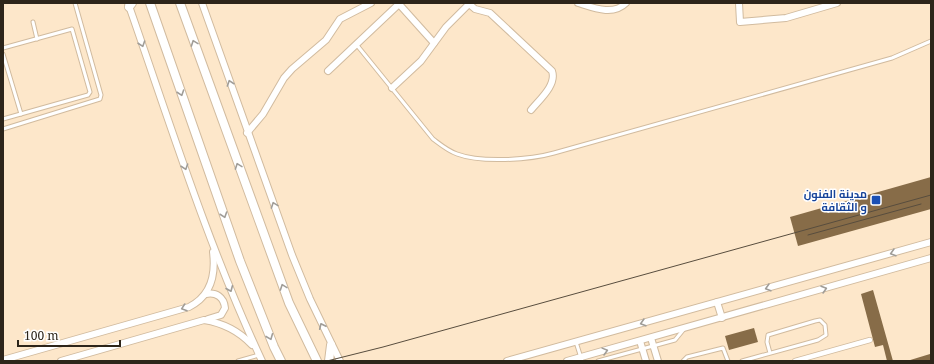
<svg xmlns="http://www.w3.org/2000/svg" width="934" height="364" font-family="'Noto Serif',Cairo,serif">
	<style>
		.building { fill: #876c48 }
		.lines { fill: none; stroke-linecap: round; stroke-linejoin: round }
		.service-casing { stroke: #d1bb9f; stroke-width: 5 }
		.pedestrian-casing { stroke: #d1bb9f; stroke-width: 6 }
		.minor-casing { stroke: #d1bb9f; stroke-width: 8 }
		.secondary-casing { stroke: #d1bb9f; stroke-width: 10 }
		.service { stroke: #fff; stroke-width: 3 }
		.pedestrian { stroke: #fff; stroke-width: 4.5 }
		.minor { stroke: #fff; stroke-width: 6 }
		.secondary { stroke: #fff; stroke-width: 8 }
		.tram { stroke: #584d3e; stroke-width: 1 }
		.oneway { stroke: #a09d98 }
		.transit-dot { fill: #1a4fb4; stroke: #fff; stroke-width: 1.5 }
		.labels { text-anchor: middle; stroke-width: 3; stroke-linejoin: round; paint-order: stroke }
		.transit-label { font-size: 11px; font-weight: bold; fill: #164399; stroke: #fff; text-anchor: end }
	</style>
	<rect width="100%" height="100%" fill="#fde7ca"/>
	<g class="building">
		<path d="M931,177V209L798,246L790,217Z"/>
		<path d="M873,290L893,361H887L883,345L875,347L861,294Z"/>
		<path d="M754,328L758,342L729,350L725,336Z"/>
		<path d="M930,354L931,360L907,361Z"/>
	</g>
	<g class="lines">
		<g class="service-casing">
			<g id="service">
				<path d="M33,22L37,39"/>
				<path d="M356,44L433,139C441,145 448,151 457,154C481,163 529,160 554,153L892,58L931,41"/>
				<path d="M3,48L72,29L90,92L88,95L3,119"/>
				<path d="M3,54L21,114"/>
				<path d="M3,129L100,99L101,95L75,3"/>
				<path d="M576,342L582,361"/>
				<path d="M238,361L259,355"/>
				<path d="M598,361L675,340L684,329"/>
				<path d="M683,361L687,357L723,348L728,361"/>
				<path d="M742,361L818,340L826,335L825,325L820,320L815,321L768,335L767,342L770,353"/>
			</g>
		</g>
		<g class="pedestrian-casing">
			<path id="pedestrian" d="M795,361L870,340"/>
		</g>
		<g class="minor-casing">
			<g id="minor">
				<path d="M128,3C170,123 208,246 262,361"/>
				<path d="M202,3L292,255L310,299L340,361"/>
				<path d="M468,3L475,9L490,13L552,71C557,85 539,100 531,110"/>
				<path d="M578,3C594,8 613,16 626,3"/>
				<path d="M739,3L740,22L786,18L837,3"/>
				<path d="M399,4L434,43"/>
				<path d="M328,71L400,3"/>
				<path d="M392,88L421,61L446,27L469,4"/>
				<path d="M247,133L263,114L284,78L292,69L326,40L340,19L371,3"/>
				<path d="M206,294C216,292 224,297 225,308L221,315L208,319"/>
				<path d="M717,302L722,318"/>
				<path d="M651,338L658,361"/>
				<path d="M640,341L646,361"/>
				<path d="M3,360L189,307C211,296 216,276 213,252"/>
				<path d="M61,361L204,320C223,323 239,331 252,345"/>
				<path d="M507,361L931,242"/>
				<path d="M567,361L931,258"/>
			</g>
		</g>
		<g class="secondary-casing">
			<g id="secondary">
				<path d="M150,3L240,261L274,347L281,361"/>
				<path d="M180,3L289,303L317,361"/>
				<path d="M129,7L132,3"/>
				<path d="M329,361L331,345"/>
			</g>
		</g>
		<use href="#service" class="service"/>
		<use href="#pedestrian" class="pedestrian"/>
		<use href="#minor" class="minor"/>
		<use href="#secondary" class="secondary"/>
		<g class="tram">
			<path d="M808,235L921,204"/>
			<path d="M327,361L383,347L931,195"/>
		</g>
	</g>
	<defs><path id="oneway-chevron" d="M-2-3.5L2.5 0L-2 3.5" fill="none" stroke-width="1.6" stroke-linecap="round" stroke-linejoin="round"/></defs>
	<g class="oneway">
		<use href="#oneway-chevron" transform="translate(194 43) rotate(-110)"/>
		<use href="#oneway-chevron" transform="translate(142 44) rotate(71)"/>
		<use href="#oneway-chevron" transform="translate(230 83) rotate(-109)"/>
		<use href="#oneway-chevron" transform="translate(181 93) rotate(71)"/>
		<use href="#oneway-chevron" transform="translate(238 166) rotate(-110)"/>
		<use href="#oneway-chevron" transform="translate(185 167) rotate(71)"/>
		<use href="#oneway-chevron" transform="translate(274 205) rotate(-110)"/>
		<use href="#oneway-chevron" transform="translate(224 215) rotate(71)"/>
		<use href="#oneway-chevron" transform="translate(893 253) rotate(164)"/>
		<use href="#oneway-chevron" transform="translate(283 287) rotate(-110)"/>
		<use href="#oneway-chevron" transform="translate(768 288) rotate(164)"/>
		<use href="#oneway-chevron" transform="translate(230 289) rotate(67)"/>
		<use href="#oneway-chevron" transform="translate(824 289) rotate(-16)"/>
		<use href="#oneway-chevron" transform="translate(184 308) rotate(161)"/>
		<use href="#oneway-chevron" transform="translate(643 323) rotate(164)"/>
		<use href="#oneway-chevron" transform="translate(322 326) rotate(-115)"/>
		<use href="#oneway-chevron" transform="translate(270 337) rotate(68)"/>
		<use href="#oneway-chevron" transform="translate(605 351) rotate(-15)"/>
	</g>
	<rect class="transit-dot" x="871" y="195" width="10" height="10" rx="2"/>
	<g class="labels">
		<g class="transit-label">
			<text x="867" y="198">مدينة الفنون<tspan x="867" dy="13">و الثقافة</tspan></text>
		</g>
	</g>
	<rect width="934" height="364" fill="none" stroke="#2d251a" stroke-width="8"/>
	<path d="M18 340v6h102v-6" fill="none" stroke="#2d251a" stroke-width="2"/>
	<text x="24" y="340" font-size="12" fill="#2d251a" stroke="#ffffff" stroke-width="3" paint-order="stroke">100 m</text>
</svg>
